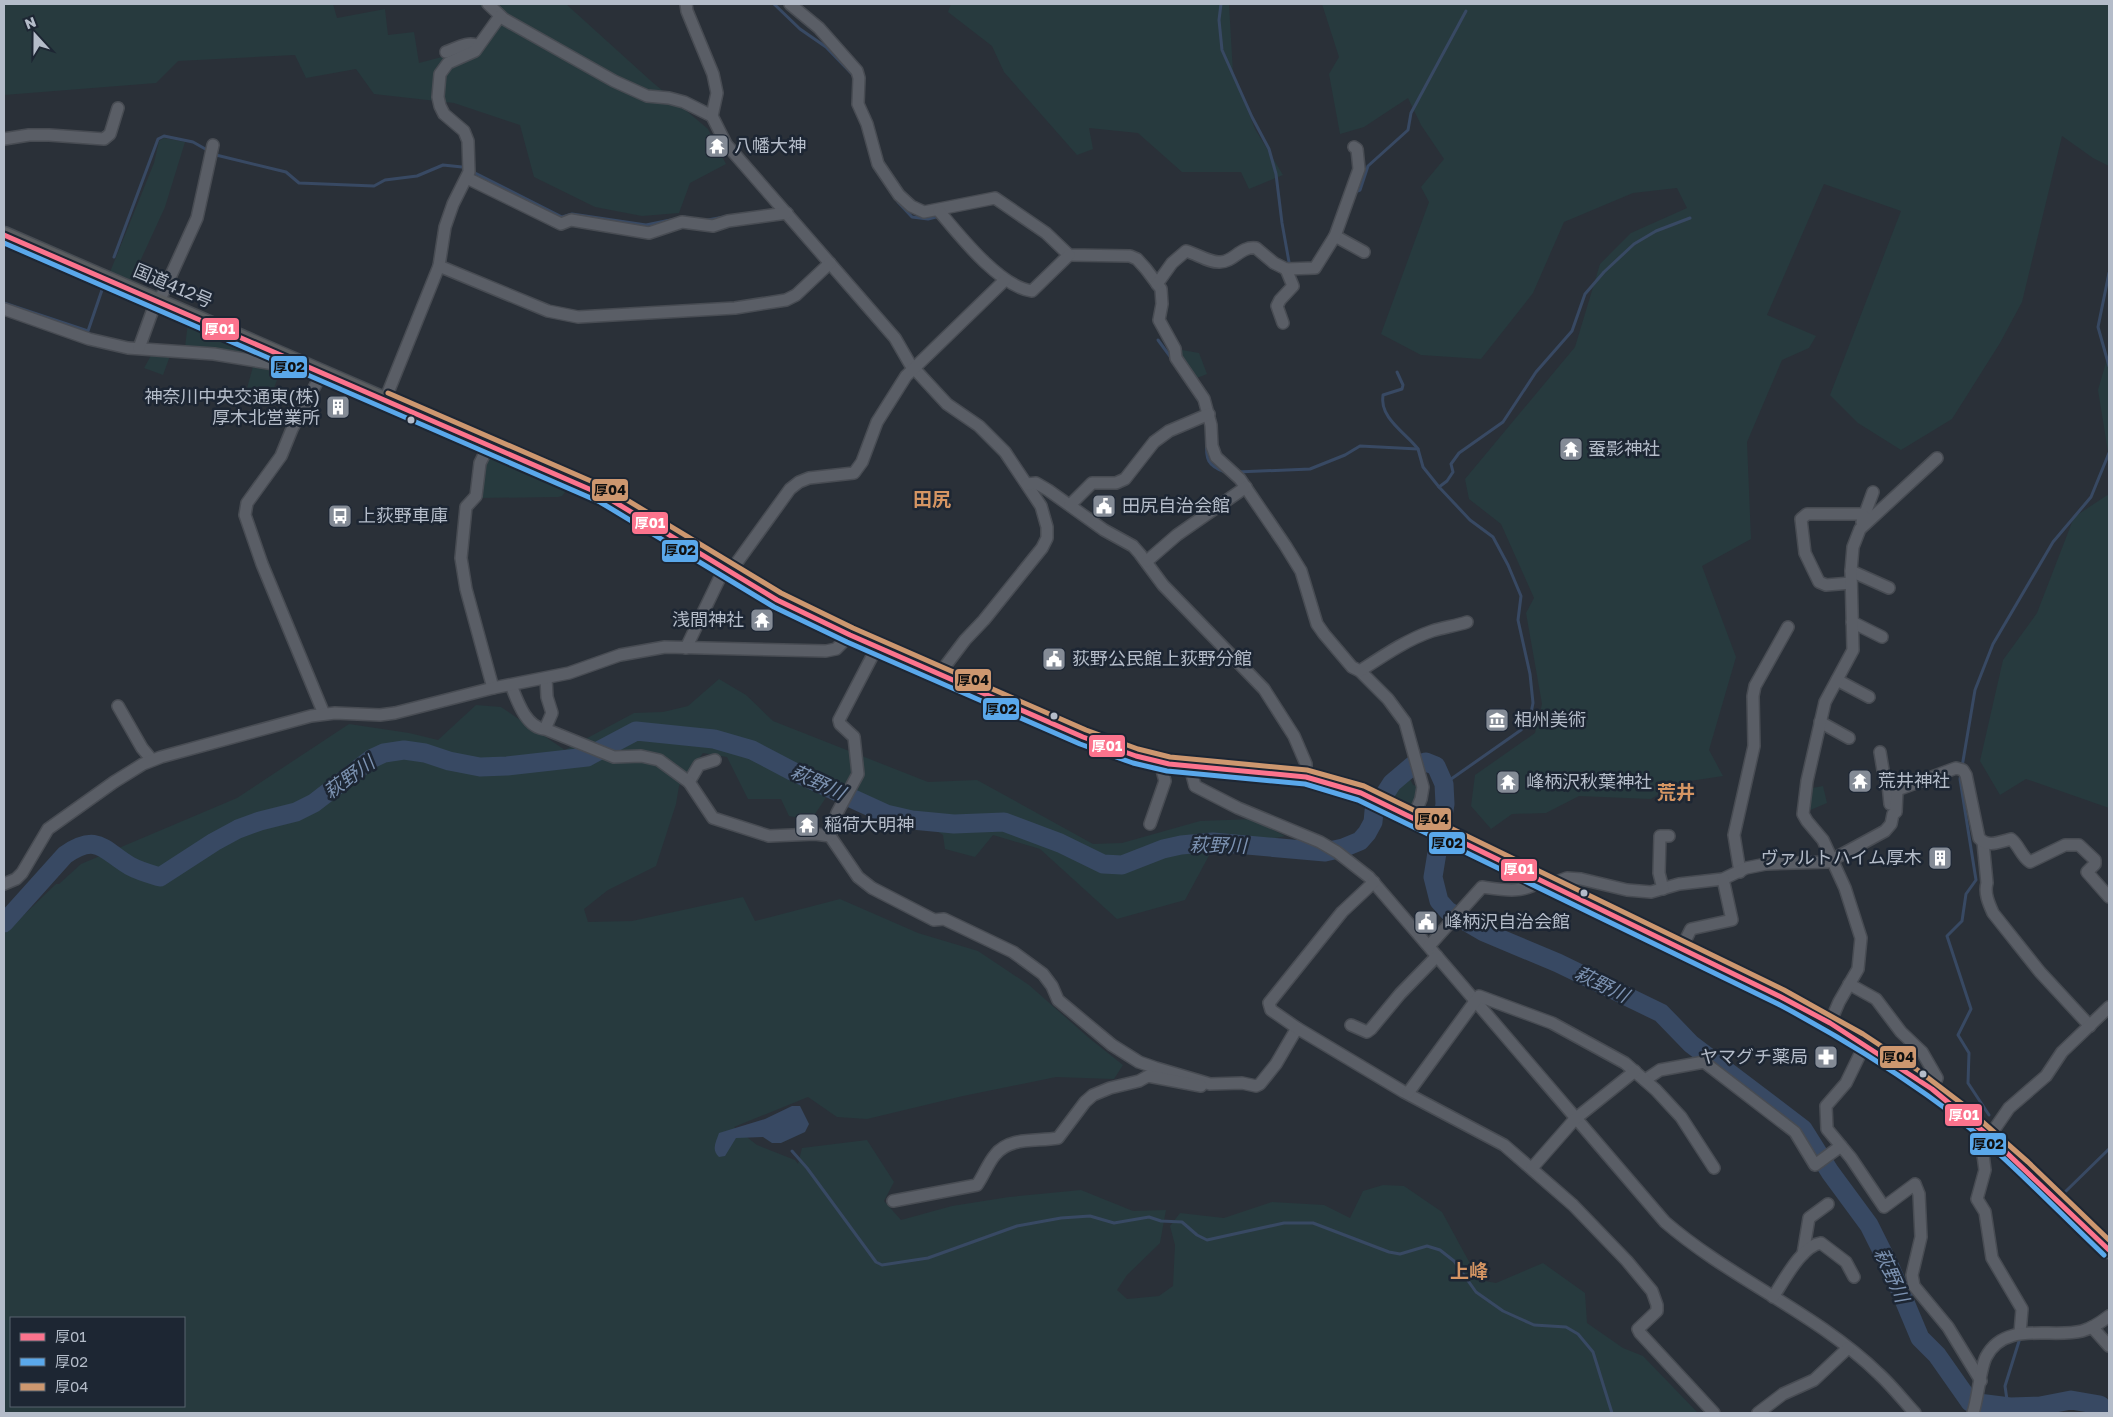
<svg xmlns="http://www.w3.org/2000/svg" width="2113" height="1417" font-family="'Golos Text','Noto Sans JP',sans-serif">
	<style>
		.green { fill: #273a3e; fill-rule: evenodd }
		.water { fill: #384963 }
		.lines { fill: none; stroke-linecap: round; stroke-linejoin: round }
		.stream { stroke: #384963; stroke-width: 3 }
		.river { stroke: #384963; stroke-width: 19 }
		.minor-casing { stroke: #484c53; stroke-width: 14 }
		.highway-casing { stroke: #474c53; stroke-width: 19 }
		.minor { stroke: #5a5e66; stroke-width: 11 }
		.highway { stroke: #5a5d60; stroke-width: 16 }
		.bus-1-casing { stroke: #1d2633; stroke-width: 9 }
		.bus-2-casing { stroke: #1d2633; stroke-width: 9 }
		.bus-3-casing { stroke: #1d2633; stroke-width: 9 }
		.bus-1 { stroke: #fc738d; stroke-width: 5 }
		.bus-2 { stroke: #5aa8eb; stroke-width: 5 }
		.bus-3 { stroke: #cd976f; stroke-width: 5 }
		.bus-dot { fill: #b4bcc9; stroke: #1d2633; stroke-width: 2 }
		.labels { text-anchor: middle; stroke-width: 5; stroke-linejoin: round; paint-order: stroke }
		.poi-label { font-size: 18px; fill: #b4bcc9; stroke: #1d2633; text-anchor: start }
		.street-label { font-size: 18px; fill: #b4bcc9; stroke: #1d2633 }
		.neighbourhood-label { font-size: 19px; font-weight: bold; fill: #d59563; stroke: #1d2633 }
		.water-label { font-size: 19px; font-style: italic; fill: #7c92b1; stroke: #1d2633 }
		.line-badge { stroke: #1d2633; stroke-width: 2 }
		.badge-label { font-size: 14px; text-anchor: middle; font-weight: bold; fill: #fff }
		.pale-badge-label { font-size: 14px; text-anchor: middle; font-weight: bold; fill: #111 }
	</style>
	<rect width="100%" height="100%" fill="#2a3038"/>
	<g class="green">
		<path d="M4,4H333L337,18L385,9L388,35L414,32L419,63L472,49L493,16L478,4H566L651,81L708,129L726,164L690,183L679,213L642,216L595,207L534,177L520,125L454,103L374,94L356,69L306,78L295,55L178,61L156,83L4,95Z"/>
		<path d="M951,4H1229L1233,73L1255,129L1283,175L1249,189L1241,172H1182L1138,133L1089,128L1093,149L1077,155L1004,72L992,46L948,12Z"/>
		<path d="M1322,4H2109V166L2093,158L2062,136L2022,302L2000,343L1952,419L1901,450L1858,423L1830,395L1901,211L1824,184L1767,315L1816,336L1809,348L1782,360L1747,442L1751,539L1702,566L1736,657L1709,750L1723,776L1677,783L1651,799L1579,796L1546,813L1512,814L1491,829L1471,806L1475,775L1535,733L1542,704L1526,613L1534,598L1501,524L1469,499L1465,479L1575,347L1600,264L1631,233L1687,208L1677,188L1633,193L1564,222L1533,293L1481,359L1421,355L1381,334L1429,202L1421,187L1444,159L1421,125L1408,98L1364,127L1340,134L1329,74L1339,57Z"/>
		<path d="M164,138L185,142L165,207L131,281L110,272L154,163L159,141Z"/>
		<path d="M188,323L245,348L242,355L185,347Z"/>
		<path d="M1182,350L1199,353L1207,374L1197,378C1190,371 1180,361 1182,350Z"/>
		<path d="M153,352L171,353L163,375L144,368Z"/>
		<path d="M2109,352V458L2098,390Z"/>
		<path d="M254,363L281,369L270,399L246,392Z"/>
		<path d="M490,455L568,488L562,496L558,497L479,498L483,463Z"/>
		<path d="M2109,494V808L2026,779L2000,795L1980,761L2003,660L2037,613L2074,517Z"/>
		<path d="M719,679L746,695L773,721L928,782L977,780L1093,844L1122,843L1200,821L1253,819L1285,836L1266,840L1244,838L1212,850L1185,900L1117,919L1040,849L993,835L975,857L945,849L943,835L905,810L827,796L811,820L789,816L781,799H748L727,757L703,753L679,786L676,804L656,866L608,890L584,909L588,922L632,921L743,897L755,921L840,899L918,933L978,951L1029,985L1089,1038L1123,1065L1114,1079L1056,1077L963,1096L867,1119L837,1117L808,1097L734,1127L757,1145L795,1160L798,1164L802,1148L867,1140L894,1182L884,1201L901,1220L952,1206L1009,1197L1081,1190L1133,1211L1166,1210L1160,1243L1127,1275L1117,1290L1127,1299L1159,1296L1173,1286L1175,1245L1170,1226L1180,1213L1224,1218L1272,1202L1324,1205L1350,1218L1363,1191L1383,1185L1404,1186L1442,1212L1479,1280L1496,1283L1543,1263L1585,1293L1587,1323L1623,1348L1643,1356L1698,1413H4V934L56,884H59L81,864L237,798L349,724L409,733L438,740L476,705L501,707L565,750L634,713L663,712L688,706ZM11,1318H184V1406H11Z"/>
		<path d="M1407,777H1409L1413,785L1419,787L1417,796L1411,808L1391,797L1398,786Z"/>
		<path d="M1823,786L1827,803L1808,811L1809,791L1812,788Z"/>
	</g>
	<path class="water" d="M792,1106H800L809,1124L805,1132L781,1143H772L763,1137L736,1138L725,1156L719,1157C711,1150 716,1142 719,1133L765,1119Z"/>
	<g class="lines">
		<g class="stream">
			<path d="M774,4L800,29L826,47L853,75"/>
			<path d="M1221,4L1219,20L1222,50L1252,117L1269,149L1276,174L1282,223L1289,262"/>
			<path d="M475,173L562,217L572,214L646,225L685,217"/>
			<path d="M1355,192L1360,190L1368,166L1408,130L1411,113L1466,11"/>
			<path d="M898,202L912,217L928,219L940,216"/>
			<path d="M708,220L729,216"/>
			<path d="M114,257L158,139L164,136L193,142L216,155L286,172L299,183L374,186L385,180L417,176L443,165L462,167"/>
			<path d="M2109,273L2098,327L2109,366"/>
			<path d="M4,303L88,331L103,287"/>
			<path d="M1158,340L1172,359"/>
			<path d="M1397,372L1403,385L1402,389L1383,395C1379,418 1406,433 1418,449"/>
			<path d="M1207,441C1205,459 1208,466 1225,472"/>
			<path d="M1237,472L1310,469L1345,455L1360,446L1418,449L1423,467L1439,487L1470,520L1493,537L1508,565L1521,596L1518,620L1530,674L1533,703L1530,718L1521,730L1444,784"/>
			<path d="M1439,487L1447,481L1453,472L1451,464L1459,453L1503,422L1536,372L1572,331L1585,294L1604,272L1634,244L1656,231L1690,218"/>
			<path d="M1962,767L1975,690L1993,644L2053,542L2091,497L2109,453"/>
			<path d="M1961,773L1960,779L1976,880L1966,894L1962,921L1947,936L1971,1009L1958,1035L1969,1053L1968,1083L1989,1115"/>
			<path d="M792,1151L807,1168L876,1262L882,1265L928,1258L1017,1226L1061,1218L1090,1216L1114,1223L1149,1217L1161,1221L1182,1222L1197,1235L1207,1240L1284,1223H1313L1389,1252L1400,1254L1427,1246L1440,1250L1454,1261L1476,1292L1503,1311L1534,1325L1566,1327L1578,1334L1593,1352L1612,1413"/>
			<path d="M2065,1192L2109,1149"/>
			<path d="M2008,1407L2005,1386L2020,1338"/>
		</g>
		<path class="river" d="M4,923L65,855C98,832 104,851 130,866C139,871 150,874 160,877L214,842L238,829L260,821L296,812L314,803L371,759L384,753L404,750L425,753L449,761L480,767L507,766L587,757L636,731L714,739L752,750L792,771L886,814L912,820L954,824L1004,822L1060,843L1103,864L1122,865L1163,849L1181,845L1213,842L1325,852L1343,848L1360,841L1367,833L1373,822L1374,811L1392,783L1412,766L1426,762L1436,766L1444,784L1445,804L1433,877L1439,901L1448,911L1484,932L1558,963L1661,1013L1691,1044L1803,1129L1830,1172L1869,1225L1891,1269L1920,1338L1937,1355L1970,1402L2010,1407L2040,1406L2071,1400L2100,1405L2108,1413"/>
		<g class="minor-casing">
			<g id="minor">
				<path d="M488,4L504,19L614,81L647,96L669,98L684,102L712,116"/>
				<path d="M686,4L687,11L713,74L717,93L712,116L726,144L895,338L910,364L947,404L979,426L1005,452L1041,506L1047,527V538L1042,548L984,620L965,640L940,673"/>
				<path d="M790,4L819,28L857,71L859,78L858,104L867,124L878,164L899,195L911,206L924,212L995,198L1046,233L1069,255L1130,256L1137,259L1146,269L1161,289L1162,304L1159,320L1175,349L1176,358L1204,399L1211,425L1212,446L1216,457L1240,479L1285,545L1301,571L1317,624L1324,634L1352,667L1360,671L1388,699L1405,722L1423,787L1421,799L1413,818"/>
				<path d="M446,52C455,49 469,40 478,46"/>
				<path d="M4,139L29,135H49L104,139L110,134L118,108"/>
				<path d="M467,178L561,224L571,220L649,233L682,222L713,226L728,221L787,213"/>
				<path d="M939,211C959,235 1000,287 1032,291L1069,255"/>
				<path d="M1335,236L1364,252"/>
				<path d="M439,266L445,227L453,204L469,172L468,141L464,131L444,114L440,106L438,97L440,74L448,63L475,51L500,16"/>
				<path d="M1157,284L1172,263L1186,251C1197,254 1210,263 1220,262C1234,262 1240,246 1256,248L1274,263L1286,269"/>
				<path d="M4,309L89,339L128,348L214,354L274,364L294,363"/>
				<path d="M1283,323L1277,306L1280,300L1293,286L1286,269L1315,268L1335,236L1359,169L1357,149L1354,147"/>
				<path d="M139,348L156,301L162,295L197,218L213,145"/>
				<path d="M322,373L292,429L281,456L247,503L245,515L262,564L324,714"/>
				<path d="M385,400L439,266L548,311L578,317L735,308L786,300L796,295L830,263"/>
				<path d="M489,445L480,463L476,496L466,507L461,558L466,589L493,688"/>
				<path d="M1027,484L1036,483L1048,490L1104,530L1133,546L1140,554L1163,585L1264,689L1294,736L1306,764V777"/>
				<path d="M1070,505L1092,483H1116L1125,479L1154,442L1169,431L1209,414"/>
				<path d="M1862,522L1873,492"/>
				<path d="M1147,561L1177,535L1246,487"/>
				<path d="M1851,571L1889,588"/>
				<path d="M730,572L790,489L799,482L809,478L854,473L862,462L877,422L906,376L1005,280"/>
				<path d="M1851,583L1826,585L1819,582L1805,553L1801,519L1807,514H1860L1865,517"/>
				<path d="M1852,622L1882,637"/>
				<path d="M686,648L724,569"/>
				<path d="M1360,671C1383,656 1406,640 1432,631C1444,627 1456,626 1467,622"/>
				<path d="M1837,680L1869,697"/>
				<path d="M511,685C517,700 526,728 545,729L614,757L641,756L659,760L689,782L699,765L715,760"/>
				<path d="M118,706L142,748L152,760"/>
				<path d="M1820,722L1849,738"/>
				<path d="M545,729L552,713L547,697L546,678"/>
				<path d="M1880,752L1884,776L1888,784L1890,804"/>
				<path d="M1190,767L1195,786L1238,808L1320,842L1337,852L1369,877L1665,1222C1731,1279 1816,1313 1879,1374C1892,1386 1903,1400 1915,1413"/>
				<path d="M689,782L713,818L769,836L815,834L830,836L858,877L872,888L934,920L944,919L1013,952L1043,974L1052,986L1058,1000L1112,1045L1139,1062L1156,1068L1210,1084L1242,1083L1256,1086L1260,1084L1276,1064L1297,1028"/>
				<path d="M1150,824L1165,781L1162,770L1163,763"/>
				<path d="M830,836L837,813L858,774L854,737L840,724L839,720L877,647"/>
				<path d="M1983,842L1987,883C1984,893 1989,904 1993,913L2040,972L2090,1026"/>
				<path d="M1740,872L1734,835L1754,746L1753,696L1755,686L1788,627"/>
				<path d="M1374,882L1342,912L1269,1003L1271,1010L1297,1028L1404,1092L1504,1145L1573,1205L1627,1261L1652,1291L1657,1305V1311L1638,1329L1640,1333L1714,1413"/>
				<path d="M4,884L16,879L22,873L48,829L114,782L143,764L161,757L311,716L335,713L380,715L395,713L493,688L569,673L620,655L665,647L826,651L836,649L850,635"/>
				<path d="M1551,884L1567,878L1581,879L1627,890L1651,892L1679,884L1723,879L1746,868L1766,864L1828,862L1885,831L1891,824L1893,814L1896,812L1897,790L1956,768L1963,770L1966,775L1979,838C1988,848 1999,842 2011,839C2019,845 2021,856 2030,862L2065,845H2079L2095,860V864L2087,872L2109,897"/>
				<path d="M1663,889L1659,873L1660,836H1669"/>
				<path d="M1429,946L1482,887C1504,890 1524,894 1542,880"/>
				<path d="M1681,949L1691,929L1732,920L1723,879"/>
				<path d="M1849,984L1876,999L1901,1032L1922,1052L1937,1078L1932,1089"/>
				<path d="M1830,1023L1839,1002L1858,969L1861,938L1845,888L1823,840L1807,821L1803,814L1807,781L1825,702L1853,650L1851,571L1853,547L1860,529L1937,458"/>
				<path d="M1351,1025L1367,1032L1371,1029L1400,994L1437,956"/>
				<path d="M1865,1044L1846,1083L1826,1106L1827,1129L1851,1158L1884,1207L1915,1184L1919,1194L1921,1237L1912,1275L1914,1286L1948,1327L1981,1381"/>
				<path d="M1645,1080L1660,1070L1704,1062L1795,1132L1815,1165L1841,1146"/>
				<path d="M1408,1093L1479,996L1552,1023L1625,1063L1656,1090L1681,1117L1714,1168"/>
				<path d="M1532,1168L1575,1119L1635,1071"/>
				<path d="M893,1201L977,1185C984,1175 988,1163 995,1155C1010,1136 1037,1142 1058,1138L1085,1102L1093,1095L1110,1088L1139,1081L1148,1076L1201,1086"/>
				<path d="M1803,1254L1809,1218L1828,1204"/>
				<path d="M1773,1297C1784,1281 1801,1246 1821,1243L1846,1262L1854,1277"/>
				<path d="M2092,1327L2109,1346"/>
				<path d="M2020,1333L2022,1309L1992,1258L1985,1212L1977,1199L1985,1170L1982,1147L2009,1108L2046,1076L2062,1052L2109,1007"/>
				<path d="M1758,1413L1783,1394L1814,1380L1848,1348"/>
				<path d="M1973,1413C1978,1398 1980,1369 1986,1357C2005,1320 2052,1339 2082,1331C2093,1328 2101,1322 2109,1316"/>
			</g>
		</g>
		<g class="highway-casing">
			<path id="highway" d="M4,235L603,495L625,507L777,600L850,635L1083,737L1136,756L1169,764L1306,777L1361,793L1781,997L1830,1023L1932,1089L1990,1137L2109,1250"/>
		</g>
		<use href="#minor" class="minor"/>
		<use href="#highway" class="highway"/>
		<g class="bus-1-casing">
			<path id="bus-1" d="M4,235L603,495L777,600L850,635L1083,737L1136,756L1169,764L1306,777L1361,793L1781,997L1830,1023L1932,1089L1990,1137L2109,1250"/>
		</g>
		<g class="bus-2-casing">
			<path id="bus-2" d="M4,243L600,502L774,607L847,642L1080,744L1133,763L1167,771L1305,784L1358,800L1778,1004C1829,1031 1879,1061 1927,1095C1990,1139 2048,1202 2104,1255"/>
		</g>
		<g class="bus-3-casing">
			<path id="bus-3" d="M388,393L607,488L781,593L853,628L1086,730L1138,749L1170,757L1307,770L1364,786L1784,990L1863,1034L1919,1071L1961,1103L2028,1162L2109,1240"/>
		</g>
		<use href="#bus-1" class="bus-1"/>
		<use href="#bus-2" class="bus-2"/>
		<use href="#bus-3" class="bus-3"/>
	</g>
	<defs>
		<g id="temple-square" transform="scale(1.25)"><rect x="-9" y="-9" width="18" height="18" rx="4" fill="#848b96" stroke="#1d2633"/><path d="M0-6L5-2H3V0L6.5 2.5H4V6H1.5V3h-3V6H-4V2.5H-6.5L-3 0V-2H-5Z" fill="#fff"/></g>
		<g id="building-square" transform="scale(1.25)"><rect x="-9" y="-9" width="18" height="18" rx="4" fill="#848b96" stroke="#1d2633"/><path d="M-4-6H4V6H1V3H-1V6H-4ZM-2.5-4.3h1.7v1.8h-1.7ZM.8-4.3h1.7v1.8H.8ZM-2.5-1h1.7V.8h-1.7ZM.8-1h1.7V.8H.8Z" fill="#fff"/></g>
		<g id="civic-square" transform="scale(1.25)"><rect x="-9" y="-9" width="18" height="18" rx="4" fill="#848b96" stroke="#1d2633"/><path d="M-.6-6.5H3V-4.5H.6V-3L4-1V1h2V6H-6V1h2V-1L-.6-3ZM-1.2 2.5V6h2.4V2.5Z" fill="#fff"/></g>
		<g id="bus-square" transform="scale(1.25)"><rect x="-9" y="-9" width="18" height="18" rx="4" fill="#848b96" stroke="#1d2633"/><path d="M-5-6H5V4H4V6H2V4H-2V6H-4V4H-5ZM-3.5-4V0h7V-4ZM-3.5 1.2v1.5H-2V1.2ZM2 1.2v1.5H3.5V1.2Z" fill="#fff"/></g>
		<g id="museum-square" transform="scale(1.25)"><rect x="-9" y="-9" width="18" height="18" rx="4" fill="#848b96" stroke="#1d2633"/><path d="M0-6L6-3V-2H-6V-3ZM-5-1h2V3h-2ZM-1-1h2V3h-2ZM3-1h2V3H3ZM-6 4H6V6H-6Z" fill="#fff"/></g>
		<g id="pharmacy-square" transform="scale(1.25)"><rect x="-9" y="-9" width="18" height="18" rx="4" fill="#848b96" stroke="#1d2633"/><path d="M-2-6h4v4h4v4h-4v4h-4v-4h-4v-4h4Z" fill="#fff"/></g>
	</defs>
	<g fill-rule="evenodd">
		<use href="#temple-square" x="717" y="146"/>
		<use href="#building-square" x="338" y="407"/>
		<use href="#temple-square" x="1571" y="449"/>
		<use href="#civic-square" x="1104" y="506"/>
		<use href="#bus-square" x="340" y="516"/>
		<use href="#temple-square" x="762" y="620"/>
		<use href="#civic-square" x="1054" y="659"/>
		<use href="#museum-square" x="1497" y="720"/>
		<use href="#temple-square" x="1860" y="781"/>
		<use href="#temple-square" x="1508" y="782"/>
		<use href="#temple-square" x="807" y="825"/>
		<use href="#building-square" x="1940" y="858"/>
		<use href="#civic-square" x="1426" y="922"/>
		<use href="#pharmacy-square" x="1826" y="1057"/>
	</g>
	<g class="bus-dot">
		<circle cx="411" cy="420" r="4.5"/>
		<circle cx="1054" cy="716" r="4.5"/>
		<circle cx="1584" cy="893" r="4.5"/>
		<circle cx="1923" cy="1074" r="4.5"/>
	</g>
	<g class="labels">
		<g class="poi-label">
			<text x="734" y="152">八幡大神</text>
			<text x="320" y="403" text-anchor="end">神奈川中央交通東(株)<tspan x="320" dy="21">厚木北営業所</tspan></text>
			<text x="1588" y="455">蚕影神社</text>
			<text x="1122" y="512">田尻自治会館</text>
			<text x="358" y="522">上荻野車庫</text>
			<text x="744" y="626" text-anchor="end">浅間神社</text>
			<text x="1072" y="665">荻野公民館上荻野分館</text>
			<text x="1514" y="726">相州美術</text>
			<text x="1878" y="787">荒井神社</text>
			<text x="1526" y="788">峰柄沢秋葉神社</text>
			<text x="824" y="831">稲荷大明神</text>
			<text x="1922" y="864" text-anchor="end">ヴァルトハイム厚木</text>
			<text x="1444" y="928">峰柄沢自治会館</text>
			<text x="1808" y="1063" text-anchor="end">ヤマグチ薬局</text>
		</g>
		<g class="street-label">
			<text transform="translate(173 286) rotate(23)" y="6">国道412号</text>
		</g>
		<g class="neighbourhood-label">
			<text x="932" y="506">田尻</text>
			<text x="1676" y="799">荒井</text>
			<text x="1469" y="1278">上峰</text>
		</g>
		<g class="water-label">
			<text transform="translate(349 777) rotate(-36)" y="7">萩野川</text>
			<text transform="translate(818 782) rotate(25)" y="7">萩野川</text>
			<text transform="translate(1218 845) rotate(1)" y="7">萩野川</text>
			<text transform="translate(1602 984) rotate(26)" y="7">萩野川</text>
			<text transform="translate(1892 1275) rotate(66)" y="7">萩野川</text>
		</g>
	</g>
	<g class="line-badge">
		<rect x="201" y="317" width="39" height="24" rx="5" fill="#fc738d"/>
		<rect x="270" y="355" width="38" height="24" rx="5" fill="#5aa8eb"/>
		<rect x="591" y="478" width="38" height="24" rx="5" fill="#cd976f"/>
		<rect x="631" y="511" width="38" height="24" rx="5" fill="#fc738d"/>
		<rect x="661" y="539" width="38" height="24" rx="5" fill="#5aa8eb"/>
		<rect x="954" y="668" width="38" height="24" rx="5" fill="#cd976f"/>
		<rect x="982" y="697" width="38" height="24" rx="5" fill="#5aa8eb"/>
		<rect x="1088" y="734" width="38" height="24" rx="5" fill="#fc738d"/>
		<rect x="1414" y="807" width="38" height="24" rx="5" fill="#cd976f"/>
		<rect x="1428" y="831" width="38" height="24" rx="5" fill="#5aa8eb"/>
		<rect x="1500" y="858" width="38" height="24" rx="5" fill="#fc738d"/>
		<rect x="1879" y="1045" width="38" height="24" rx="5" fill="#cd976f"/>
		<rect x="1944" y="1103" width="39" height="24" rx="5" fill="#fc738d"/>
		<rect x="1969" y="1132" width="38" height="24" rx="5" fill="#5aa8eb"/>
	</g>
	<g class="badge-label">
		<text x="220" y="334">厚01</text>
		<text x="650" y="528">厚01</text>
		<text x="1107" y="751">厚01</text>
		<text x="1519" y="874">厚01</text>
		<text x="1964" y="1120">厚01</text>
	</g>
	<g class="pale-badge-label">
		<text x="289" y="372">厚02</text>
		<text x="610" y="495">厚04</text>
		<text x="680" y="555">厚02</text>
		<text x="973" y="685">厚04</text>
		<text x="1001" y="714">厚02</text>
		<text x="1433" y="824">厚04</text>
		<text x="1447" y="848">厚02</text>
		<text x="1898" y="1062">厚04</text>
		<text x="1988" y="1149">厚02</text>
	</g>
	<rect width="2113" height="1417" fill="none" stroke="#b4bcc9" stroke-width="10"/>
	<rect x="10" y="1317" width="175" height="90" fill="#1d2633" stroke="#59626f"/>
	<rect x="20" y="1333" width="25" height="8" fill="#fc738d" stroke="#59626f"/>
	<text x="55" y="1342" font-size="15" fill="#b4bcc9">厚01</text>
	<rect x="20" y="1358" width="25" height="8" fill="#5aa8eb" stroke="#59626f"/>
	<text x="55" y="1367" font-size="15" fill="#b4bcc9">厚02</text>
	<rect x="20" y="1383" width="25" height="8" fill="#cd976f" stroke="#59626f"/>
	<text x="55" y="1392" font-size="15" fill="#b4bcc9">厚04</text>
	<g transform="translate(35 35) rotate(339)" stroke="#1d2633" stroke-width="4" paint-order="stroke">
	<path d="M0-4L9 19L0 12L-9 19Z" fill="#b4bcc9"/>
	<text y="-8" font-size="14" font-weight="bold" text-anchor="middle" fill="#b4bcc9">N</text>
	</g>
</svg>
